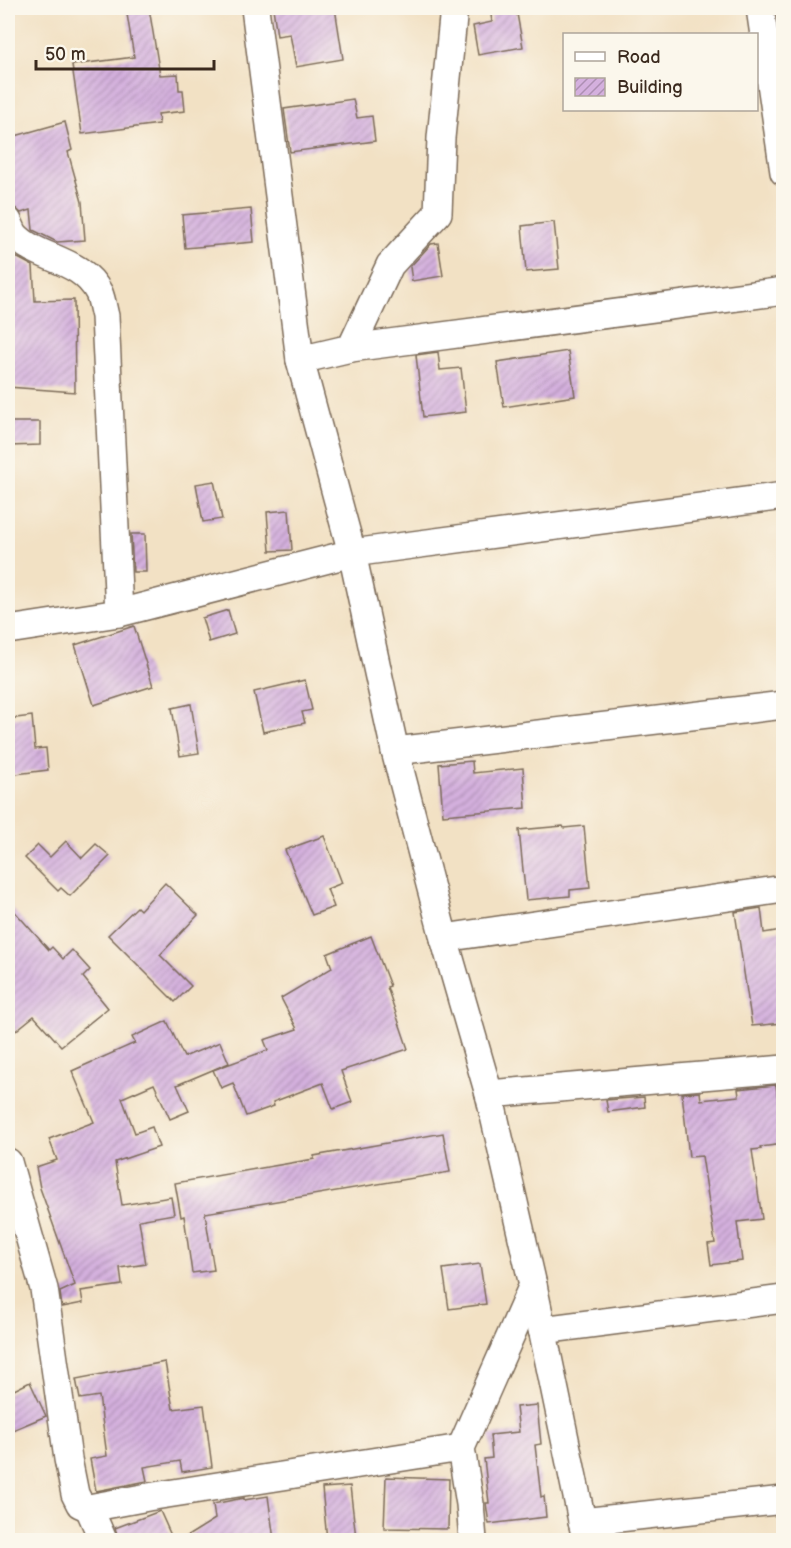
<svg xmlns="http://www.w3.org/2000/svg" width="791" height="1548" font-family="'Balsamiq Sans',sans-serif">
	<style>
		.building { fill: url(#building-hatch) }
		.lines { fill: none; stroke-linecap: round; stroke-linejoin: round }
		.street-casing { stroke: #7b6a58; stroke-width: 30 }
		.street { stroke: #fff; stroke-width: 27 }
	</style>
	<defs>
		<pattern id="building-hatch" width="6" height="6" patternUnits="userSpaceOnUse" patternTransform="scale(1.5)"><rect width="6" height="6" fill="#d4b0de"/><path d="M-1 1l2-2M0 6l6-6M5 7l2-2" fill="none" stroke="#ad8fb3"/></pattern>
	</defs>
	<rect width="100%" height="100%" fill="#fbf7ec"/>
	<filter id="ink" filterUnits="userSpaceOnUse"><feTurbulence type="fractalNoise" baseFrequency=".0167" numOctaves="2"/><feDisplacementMap in="SourceGraphic" scale="12" xChannelSelector="R" yChannelSelector="G"/><feConvolveMatrix kernelMatrix="1 2 1 2 8 2 1 2 1" color-interpolation-filters="sRGB"/></filter>
	<filter id="wash" filterUnits="userSpaceOnUse"><feTurbulence type="fractalNoise" baseFrequency=".008" numOctaves="4" result="noise"/><feDisplacementMap in="SourceGraphic" scale="24" xChannelSelector="R" yChannelSelector="G"/><feGaussianBlur stdDeviation="1.35" result="paint"/><feColorMatrix in="noise" values="0 0 0 0 0 0 0 0 0 0 0 0 0 0 0 0 0 1.4 0 .05"/><feComposite in="paint" operator="in"/></filter>
	<g filter="url(#wash)">
		<rect width="100%" height="100%" fill="#f2e1c4"/>
		<g id="blocks">
			<g class="building">
				<path d="M126,8H149L160,75L178,74L179,90H183L185,111L158,114L159,124L82,134L72,65L134,57Z"/>
				<path d="M273,8H335L343,59L296,67L290,34L277,36Z"/>
				<path d="M490,8H516L523,47L478,55L473,26L492,22Z"/>
				<path d="M353,99L357,118L372,116L375,141L290,152L284,109Z"/>
				<path d="M65,122L72,150L68,152L82,202L85,240L57,242L33,230L31,210L21,213L14,207L8,184V138Z"/>
				<path d="M251,209L254,242L185,248L182,215Z"/>
				<path d="M554,222L559,269L526,272L522,226Z"/>
				<path d="M438,243L443,276L412,281L410,267L431,244Z"/>
				<path d="M12,258H18L33,266L35,301L74,300L75,392L8,387V300H15Z"/>
				<path d="M568,351L575,396L504,407L497,362Z"/>
				<path d="M438,352L440,370L461,368L466,412L423,417L416,355Z"/>
				<path d="M8,422H40V445L8,446Z"/>
				<path d="M214,481L222,519L203,522L196,484Z"/>
				<path d="M289,510L292,550L270,551L267,512Z"/>
				<path d="M131,534H145L146,572H133Z"/>
				<path d="M228,610L235,634L209,642L202,618Z"/>
				<path d="M134,626L153,686L94,705L75,645Z"/>
				<path d="M305,680L312,710L302,712L305,723L263,732L254,692Z"/>
				<path d="M191,704L199,753L180,756L172,708Z"/>
				<path d="M32,716L35,749L46,748L48,770L8,775V719Z"/>
				<path d="M472,761L473,773L523,768L526,808L443,815L439,764Z"/>
				<path d="M563,826L564,828L584,826L590,888L570,890V896L526,900L519,830Z"/>
				<path d="M324,836L342,883L327,889L334,907L312,915L285,850Z"/>
				<path d="M66,841L82,858L96,844L110,856L70,896L61,888L58,891L25,858L38,845L50,857Z"/>
				<path d="M165,883L198,915L160,955L191,986L175,1002L108,935L137,907L140,910Z"/>
				<path d="M8,904L49,950L52,947L63,959L72,950L90,970L83,977L108,1008L61,1046L34,1016L8,1037Z"/>
				<path d="M761,908L764,933L782,930L783,1023L752,1026L735,912Z"/>
				<path d="M371,936L390,986L387,987L408,1049L341,1071L352,1102L333,1109L323,1083L273,1102L274,1106L246,1116L233,1083L221,1088L213,1070L268,1050L264,1040L297,1029L281,998L332,968L327,954Z"/>
				<path d="M167,1021L184,1057L220,1042L229,1063L177,1085L189,1111L170,1119L154,1084L122,1098L135,1133L152,1127L159,1147L115,1162L122,1205L171,1197L174,1214L139,1220L146,1264L120,1268L122,1285L81,1291L83,1303L62,1307L60,1292L75,1285L40,1188L36,1167L57,1160L49,1139L94,1122L72,1071L135,1043L132,1037Z"/>
				<path d="M776,1085L778,1102L783,1101V1144L760,1147L761,1149L752,1150L762,1219L737,1222L742,1261L711,1265L708,1244L715,1243L702,1156L689,1157L682,1093L700,1092L701,1100L739,1096L738,1089Z"/>
				<path d="M644,1097L645,1107L608,1112L606,1100Z"/>
				<path d="M443,1133L450,1172L205,1213L214,1270L192,1273L184,1216L181,1217L175,1183L314,1159V1156Z"/>
				<path d="M480,1264L486,1304L449,1309L443,1269Z"/>
				<path d="M165,1362L173,1409L204,1405L212,1467L182,1472L180,1461L144,1467L147,1481L96,1491L90,1459L107,1456L99,1396L80,1399L76,1379Z"/>
				<path d="M30,1382L46,1416L8,1432V1393Z"/>
				<path d="M537,1405L541,1444L535,1445L541,1497L544,1496L546,1517L489,1524L486,1503H489L484,1459L492,1458L490,1435L519,1432L516,1407Z"/>
				<path d="M386,1477L449,1479L448,1529L384,1528Z"/>
				<path d="M350,1486L356,1538L327,1540L322,1488Z"/>
				<path d="M268,1496L274,1540H181L215,1519L213,1504L244,1498V1500Z"/>
				<path d="M160,1511L173,1540H119L115,1528Z"/>
			</g>
		</g>
	</g>
	<g filter="url(#ink)">
		<use href="#blocks" fill-opacity="0" stroke="#7b6a58" stroke-width="1.5"/>
		<g class="lines">
			<g class="street-casing">
				<g id="street">
					<path d="M255,8L300,360"/>
					<path d="M454,8L441,138L438,213L390,265L351,348L300,360L352,553L395,751L444,938L489,1094L533,1285L586,1540"/>
					<path d="M760,8L784,172"/>
					<path d="M8,221C10,225 12,230 14,234C36,260 81,257 99,293C102,300 103,309 105,316L119,613"/>
					<path d="M351,348L784,291"/>
					<path d="M8,630L119,613L352,553L784,496"/>
					<path d="M395,751L784,705"/>
					<path d="M444,938L784,889"/>
					<path d="M489,1094L784,1069"/>
					<path d="M8,1162L44,1289L68,1459L75,1494L80,1504L89,1508L148,1497L461,1448"/>
					<path d="M542,1330L784,1299"/>
					<path d="M89,1508L103,1540"/>
					<path d="M582,1522L784,1500"/>
					<path d="M473,1540L470,1504L461,1448L533,1285"/>
				</g>
			</g>
			<use href="#street" class="street"/>
		</g>
	</g>
	<rect width="791" height="1548" fill="none" stroke="#fbf7ec" stroke-width="30"/>
	<rect x="563" y="33" width="195" height="78" fill="#fbf7ec" stroke="#aea59a" stroke-width="1.5"/>
	<rect x="575" y="52" width="30" height="9" fill="#ffffff" stroke="#aea59a" stroke-width="1.5"/>
	<text x="617" y="63" font-size="18" fill="#3b2a1e">Road</text>
	<rect x="575" y="78" width="30" height="18" fill="url(#building-hatch)" stroke="#aea59a" stroke-width="1.5"/>
	<text x="617" y="93" font-size="18" fill="#3b2a1e">Building</text>
	<path d="M36 60v9h178v-9" fill="none" stroke="#3b2a1e" stroke-width="3"/>
	<text x="45" y="60" font-size="18" fill="#3b2a1e" stroke="#fbf7ec" stroke-width="4.5" paint-order="stroke">50 m</text>
</svg>
